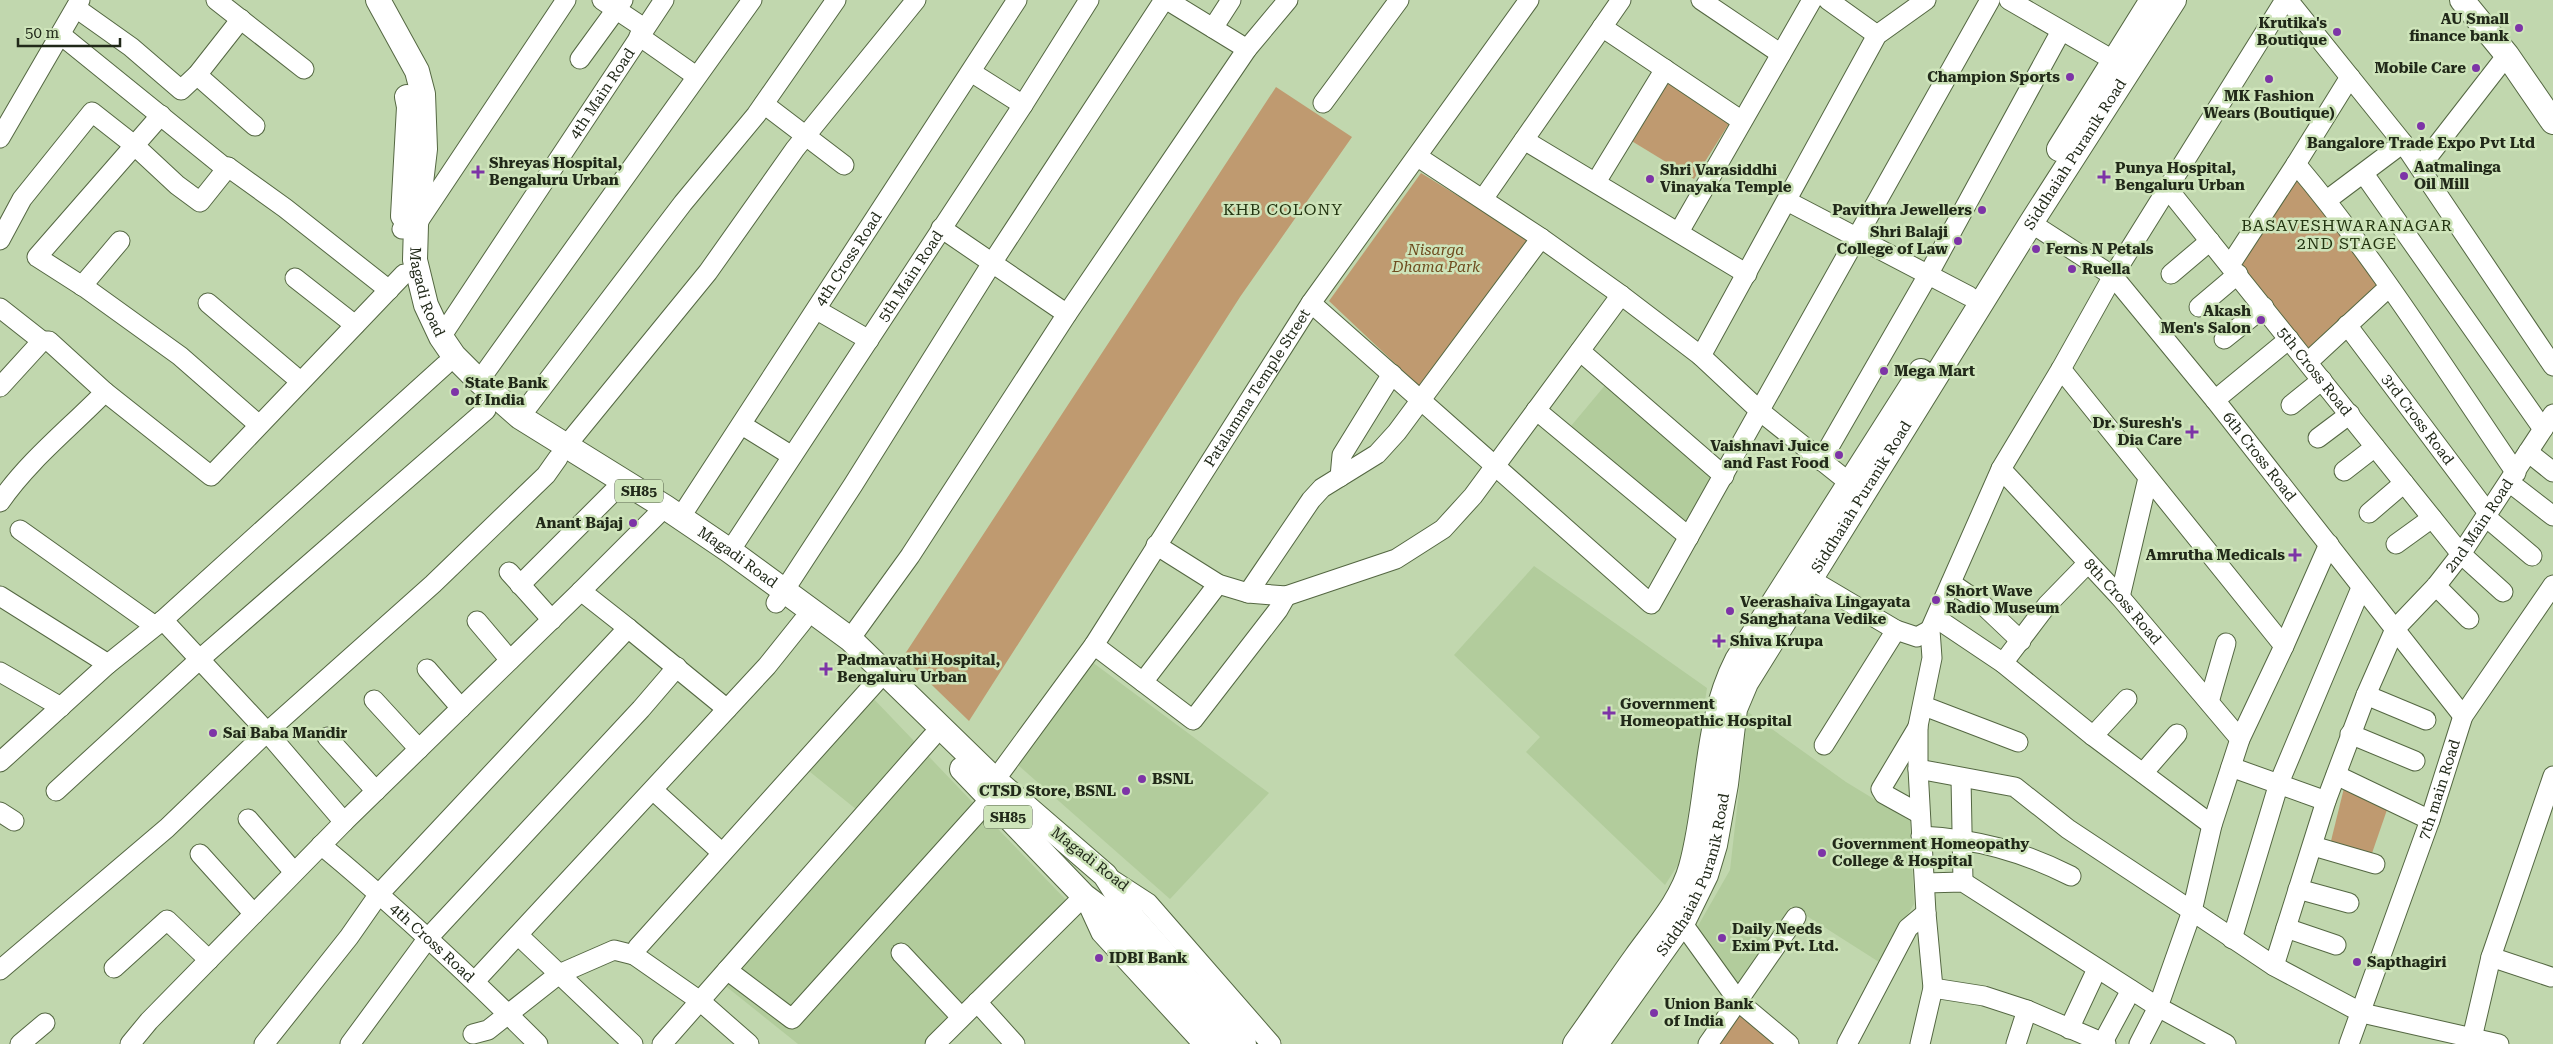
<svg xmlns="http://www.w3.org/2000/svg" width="2553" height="1044" font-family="'Roboto Serif',serif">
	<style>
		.built { fill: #b2cc9c }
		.green { fill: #bf9a70 }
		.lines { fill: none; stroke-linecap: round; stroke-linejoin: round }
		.minor-casing { stroke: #546742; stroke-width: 21 }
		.major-casing { stroke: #546742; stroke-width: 26 }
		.minor { stroke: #fff; stroke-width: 19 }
		.major { stroke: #fff; stroke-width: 24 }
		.poi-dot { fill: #7d34a7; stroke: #cee4ba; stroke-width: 2 }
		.labels { text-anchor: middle; stroke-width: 5; stroke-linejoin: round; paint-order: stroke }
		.shield { fill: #cee4ba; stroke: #556149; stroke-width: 1 }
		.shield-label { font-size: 14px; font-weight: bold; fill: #212919 }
		.poi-label { font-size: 15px; font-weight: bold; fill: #212919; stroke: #cee4ba; text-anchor: start }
		.street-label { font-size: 15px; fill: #212919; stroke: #cee4ba }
		.park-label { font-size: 15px; font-style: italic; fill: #6e4b1e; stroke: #cee4ba }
		.neighbourhood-label { font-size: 16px; letter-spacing: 1px; fill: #233411; stroke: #cee4ba }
	</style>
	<rect width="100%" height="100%" fill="#c1d7ae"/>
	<g class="built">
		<path d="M1607,383L1714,474L1683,526L1566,432Z"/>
		<path d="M1534,566L1707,688L1681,860L1665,885L1526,752L1540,737L1454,655Z"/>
		<path d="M1092,662L1269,793L1170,899L1018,765Z"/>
		<path d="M870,695L1066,900L924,1044H798L713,976L857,810L804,767Z"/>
		<path d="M1748,712L1846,782L1910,821L1914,904L1879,962L1791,906L1738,983L1695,931L1730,870Z"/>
	</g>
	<g class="green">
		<path d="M1666,77L1730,122L1694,179L1630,140Z"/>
		<path d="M1276,87L1352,137L1240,297L969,721L903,657Z"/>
		<path d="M1421,173L1528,239L1420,387L1329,301Z"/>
		<path d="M2300,174L2382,285L2308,352L2238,269Z"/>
		<path d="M2345,784L2389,804L2370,859L2330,845Z"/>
		<path d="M1739,1014L1776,1044H1718Z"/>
	</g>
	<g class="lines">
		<g class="minor-casing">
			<g id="minor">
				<path d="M216,0L304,69"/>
				<path d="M602,0L644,28"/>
				<path d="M1167,0L1247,49"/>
				<path d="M1701,0L1781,54"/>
				<path d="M1828,0L1877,35"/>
				<path d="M2009,0L2113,60"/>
				<path d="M2288,0L2403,143L2553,366"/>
				<path d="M76,8L131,47L181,90L197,75L241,19"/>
				<path d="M1602,27L1742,121"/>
				<path d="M1213,28L1231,0"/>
				<path d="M61,35L224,167H228L285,208L389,290"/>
				<path d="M639,36L696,76"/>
				<path d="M580,59L623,0"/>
				<path d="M971,72L1023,105"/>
				<path d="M197,75L255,126"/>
				<path d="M1323,103L1399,0"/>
				<path d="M764,104L844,165"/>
				<path d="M161,115L37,257L87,289L180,356L259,425"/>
				<path d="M0,138L80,0"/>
				<path d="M1524,140L1747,274"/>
				<path d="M1418,157L1541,238L1621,295L1701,356L1761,412L1861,492"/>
				<path d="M2296,164C2377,260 2445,369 2516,473"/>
				<path d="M2420,167L2507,55"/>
				<path d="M2364,174L2543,429"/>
				<path d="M1596,182L1665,69"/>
				<path id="s1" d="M2168,189L2461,554L2503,592"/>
				<path d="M1483,199L1621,0"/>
				<path d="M2327,200L2403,143"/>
				<path d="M1787,201L1969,296"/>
				<path id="s2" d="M2031,223L2113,276L2215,400L2463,716"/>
				<path d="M941,228L1067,314"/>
				<path d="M402,229L416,225L566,0"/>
				<path d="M1679,232L1812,0"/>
				<path d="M0,240L22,199L92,112L134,145L177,185L200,202L228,167"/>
				<path d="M2230,265L2296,164L2350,77"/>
				<path d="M2171,274L2210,241"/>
				<path d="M295,278L355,325"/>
				<path d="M82,286L120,241"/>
				<path d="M208,303L300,381"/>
				<path d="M1311,303L1651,604L1990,0"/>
				<path d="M2199,307L2238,274"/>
				<path d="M0,308L42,341"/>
				<path d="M817,310L869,340"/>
				<path id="s3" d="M2347,325L2488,513"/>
				<path id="s4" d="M441,337L664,0"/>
				<path d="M2224,339L2264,307"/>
				<path d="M1580,351L1724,476"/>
				<path d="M1701,356L1877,35L1926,0"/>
				<path d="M2308,362L2389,287"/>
				<path d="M2061,369L2284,646"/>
				<path d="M479,381L752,0"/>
				<path d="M0,387L42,341H49L105,392"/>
				<path d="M2215,400L2289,339"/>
				<path d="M2291,405L2322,380"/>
				<path d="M1536,410L1689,537"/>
				<path d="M520,417L683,203L756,115L836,0"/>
				<path d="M742,425L792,456"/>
				<path d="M2318,438L2350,414"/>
				<path d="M566,446L708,272L795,149L916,0"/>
				<path d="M2528,452L2553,472"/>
				<path d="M1821,461L1928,275L2061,31"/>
				<path id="s5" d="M2001,469L2120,597L2240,739"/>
				<path d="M2344,471L2375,447"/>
				<path d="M1340,477L1342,455L1392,374"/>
				<path d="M2509,482L2553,516"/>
				<path d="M0,502C29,460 70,428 105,392L211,476L404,274"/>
				<path d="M2369,513L2404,483"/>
				<path d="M2486,517L2532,556"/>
				<path id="s6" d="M680,518L1017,0"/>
				<path d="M20,530L155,626"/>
				<path d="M2396,544L2432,518"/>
				<path d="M1156,545L1218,584L1248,593L1286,596L1396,559L1443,529L1473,496L1621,295"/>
				<path id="s7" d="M730,551L1023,105L1089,0"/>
				<path d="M509,572L552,620"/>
				<path d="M1810,579L1896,630L1917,637L1930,630"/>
				<path d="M1951,583L1982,604L2021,641"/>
				<path d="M520,585L615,490"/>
				<path d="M2436,586L2469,619"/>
				<path d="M1248,593L1311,500L1322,488L1377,454L1397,432L1541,238"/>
				<path d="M0,596L108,664"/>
				<path d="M2120,597L2148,478"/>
				<path d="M776,603L853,485L992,263L1164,0"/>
				<path d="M1936,618L2003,663L2093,736L2212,825"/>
				<path d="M477,621L510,660"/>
				<path d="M628,628L727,709"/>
				<path d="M850,639L910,556L1067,314L1247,49L1288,0"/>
				<path d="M1094,645L1193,720L1278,610L1286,596"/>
				<path d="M2003,663L2047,605L2087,564"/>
				<path d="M427,669L461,708"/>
				<path d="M0,672L61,707"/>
				<path d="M1143,682L1218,584"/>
				<path d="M2366,695L2426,720"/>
				<path d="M374,700L419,749"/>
				<path d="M2209,702L2226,643"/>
				<path d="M1924,706L2018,742"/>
				<path d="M1918,727L1881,789L1884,794L1920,814"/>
				<path d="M2350,734L2415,761"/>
				<path d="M2093,736L2127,699"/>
				<path d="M327,737L376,791"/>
				<path d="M1824,745L1896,630"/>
				<path d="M0,762L108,664L163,620L445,365"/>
				<path d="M2231,767L2326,801"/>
				<path d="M1918,769L2015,787L2068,829L2192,911L2212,825L2240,739L2284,646L2329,544"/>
				<path d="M2143,773L2177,734"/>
				<path d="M2336,775L2430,820"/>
				<path d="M1961,778L1963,882"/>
				<path id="s8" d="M995,780L1094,645L1311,303L1529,0"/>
				<path d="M653,790L721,852"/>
				<path d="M56,791L200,659L486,410"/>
				<path d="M0,812L14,821"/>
				<path d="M248,819L294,872"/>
				<path d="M344,822L581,591"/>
				<path d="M1921,836C1977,839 2021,851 2071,876"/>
				<path id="s9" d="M321,845C397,908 469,975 538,1044"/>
				<path d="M2313,846L2375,864"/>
				<path d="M200,854L254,914"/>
				<path d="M1108,877L1148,903L1271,1044"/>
				<path d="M1925,883L1963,882L2158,1007L2226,1044"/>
				<path d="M2298,889L2349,903"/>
				<path d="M1675,913L1739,1002L1789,1044"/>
				<path d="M2286,928L2336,945"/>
				<path d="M518,935L633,1044"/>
				<path d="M2232,939L2279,783L2361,588"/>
				<path d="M901,953L961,1017"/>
				<path d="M2491,957L2551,977"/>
				<path id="s10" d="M2274,966L2326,801L2366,695L2395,629L2436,586L2461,554L2553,414"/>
				<path d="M114,968L167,920L209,960"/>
				<path d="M0,970L167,828L267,732L433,584L546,475L558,458"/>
				<path d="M727,970L792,1019L990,799"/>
				<path d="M475,981L767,666L803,621"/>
				<path d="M1933,988L1984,996L2027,1010L2106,1044"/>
				<path d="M977,1002L1015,1044"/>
				<path d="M2069,1029L2097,969"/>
				<path d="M473,1034L488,1030L559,974L614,950L634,955"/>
				<path d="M2472,1038L2491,957L2553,776"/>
				<path d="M2103,1042L2131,990"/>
				<path d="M20,1044L45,1023"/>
				<path d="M130,1044L149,1021L344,822L267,732L163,620"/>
				<path d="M264,1044L349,937L379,894L628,628L581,591L657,515"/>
				<path d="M350,1044L428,938L641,709L677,667"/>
				<path d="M662,1044L932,737"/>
				<path d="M749,1044L700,1001L634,955L638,947L876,682"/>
				<path d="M935,1044L1084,896L1101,933L1203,1044"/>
				<path d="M1708,1044L1796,917"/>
				<path d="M1847,1044L1908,928L1926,913"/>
				<path d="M1920,1044L1933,988L1926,913L1918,769V726L1932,658L1930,630L2001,469L2061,369L2113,276L2285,0"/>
				<path d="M2016,1044L2027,1010"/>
				<path d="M2139,1044L2158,1007L2192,911L2274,966L2362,1013L2499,1044"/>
				<path id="s11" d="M2349,1044L2430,820L2463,716L2553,585"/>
			</g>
		</g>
		<g class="major-casing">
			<g id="major">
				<path id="s12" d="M378,0L417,71L423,94L425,149L416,225L415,260L426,305L441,337L454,356L479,381L520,417L665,507L730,551L850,639L995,780L1105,875L1132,917L1244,1044"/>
				<path d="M2462,0L2507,55L2553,122"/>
				<path d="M2059,149L2152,0"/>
				<path d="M403,216L409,107L407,97"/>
				<path d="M962,769L1084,896L1112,917L1221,1044"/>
				<path d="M1575,1044C1596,1015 1615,986 1636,957C1656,929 1682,900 1691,867C1710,798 1704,724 1737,660L1921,371"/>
				<path id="s13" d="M1596,1044L1683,922L1706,875L1715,845L1726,784L1735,709L1746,683L2031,223L2174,0"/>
			</g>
		</g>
		<use href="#minor" class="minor"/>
		<use href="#major" class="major"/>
	</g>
	<g class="poi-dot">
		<circle cx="2519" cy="28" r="5"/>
		<circle cx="2337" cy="32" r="5"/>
		<circle cx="2476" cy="68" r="5"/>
		<circle cx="2070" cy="77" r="5"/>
		<circle cx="2269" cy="79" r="5"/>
		<circle cx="2421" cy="126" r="5"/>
		<path d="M475.5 164.5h5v5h5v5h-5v5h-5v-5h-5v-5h5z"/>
		<circle cx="2404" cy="176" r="5"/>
		<path d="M2101.5 169.5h5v5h5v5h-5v5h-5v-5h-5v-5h5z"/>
		<circle cx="1650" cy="179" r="5"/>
		<circle cx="1982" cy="210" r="5"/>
		<circle cx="1958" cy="241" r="5"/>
		<circle cx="2036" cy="249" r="5"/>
		<circle cx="2072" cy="269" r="5"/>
		<circle cx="2261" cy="320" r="5"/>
		<circle cx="1884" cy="371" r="5"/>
		<circle cx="455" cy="392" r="5"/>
		<path d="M2189.5 424.5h5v5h5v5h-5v5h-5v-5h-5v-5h5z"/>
		<circle cx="1839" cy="455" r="5"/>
		<circle cx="633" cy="523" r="5"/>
		<path d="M2292.5 547.5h5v5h5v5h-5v5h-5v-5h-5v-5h5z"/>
		<circle cx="1936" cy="600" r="5"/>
		<circle cx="1730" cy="611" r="5"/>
		<path d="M1716.5 633.5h5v5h5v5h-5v5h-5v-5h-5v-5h5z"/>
		<path d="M823.5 661.5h5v5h5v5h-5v5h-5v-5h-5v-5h5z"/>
		<path d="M1606.5 705.5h5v5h5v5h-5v5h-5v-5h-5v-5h5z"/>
		<circle cx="213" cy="733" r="5"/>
		<circle cx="1142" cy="779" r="5"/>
		<circle cx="1126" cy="791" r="5"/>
		<circle cx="1822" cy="853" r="5"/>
		<circle cx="1722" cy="938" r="5"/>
		<circle cx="1099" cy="958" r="5"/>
		<circle cx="2357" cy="962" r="5"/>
		<circle cx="1654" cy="1013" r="5"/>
	</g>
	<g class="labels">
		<g class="shield">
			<rect x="615" y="479.5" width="48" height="23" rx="4"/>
			<rect x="984" y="805.5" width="48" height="23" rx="4"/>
		</g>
		<g class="shield-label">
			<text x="639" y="496">SH85</text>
			<text x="1008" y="822">SH85</text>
		</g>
		<g class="poi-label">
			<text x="2509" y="24" text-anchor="end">AU Small<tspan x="2509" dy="17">finance bank</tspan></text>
			<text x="2327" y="28" text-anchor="end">Krutika's<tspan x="2327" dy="17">Boutique</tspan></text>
			<text x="2466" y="73" text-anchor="end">Mobile Care</text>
			<text x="2060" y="82" text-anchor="end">Champion Sports</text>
			<text x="2269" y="101" text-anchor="middle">MK Fashion<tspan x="2269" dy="17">Wears (Boutique)</tspan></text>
			<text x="2421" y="148" text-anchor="middle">Bangalore Trade Expo Pvt Ltd</text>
			<text x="489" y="168">Shreyas Hospital,<tspan x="489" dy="17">Bengaluru Urban</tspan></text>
			<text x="2414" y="172">Aatmalinga<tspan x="2414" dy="17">Oil Mill</tspan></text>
			<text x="2115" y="173">Punya Hospital,<tspan x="2115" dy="17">Bengaluru Urban</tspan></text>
			<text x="1660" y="175">Shri Varasiddhi<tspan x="1660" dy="17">Vinayaka Temple</tspan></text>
			<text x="1972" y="215" text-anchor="end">Pavithra Jewellers</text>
			<text x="1948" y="237" text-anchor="end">Shri Balaji<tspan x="1948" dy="17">College of Law</tspan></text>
			<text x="2046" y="254">Ferns N Petals</text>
			<text x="2082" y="274">Ruella</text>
			<text x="2251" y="316" text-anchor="end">Akash<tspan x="2251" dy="17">Men's Salon</tspan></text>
			<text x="1894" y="376">Mega Mart</text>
			<text x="465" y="388">State Bank<tspan x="465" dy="17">of India</tspan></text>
			<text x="2182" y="428" text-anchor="end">Dr. Suresh's<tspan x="2182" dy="17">Dia Care</tspan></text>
			<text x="1829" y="451" text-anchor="end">Vaishnavi Juice<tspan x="1829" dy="17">and Fast Food</tspan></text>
			<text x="623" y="528" text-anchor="end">Anant Bajaj</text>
			<text x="2285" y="560" text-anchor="end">Amrutha Medicals</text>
			<text x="1946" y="596">Short Wave<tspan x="1946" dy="17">Radio Museum</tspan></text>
			<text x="1740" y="607">Veerashaiva Lingayata<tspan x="1740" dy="17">Sanghatana Vedike</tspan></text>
			<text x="1730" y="646">Shiva Krupa</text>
			<text x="837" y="665">Padmavathi Hospital,<tspan x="837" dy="17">Bengaluru Urban</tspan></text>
			<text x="1620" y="709">Government<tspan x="1620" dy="17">Homeopathic Hospital</tspan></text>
			<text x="223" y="738">Sai Baba Mandir</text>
			<text x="1152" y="784">BSNL</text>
			<text x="1116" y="796" text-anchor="end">CTSD Store, BSNL</text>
			<text x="1832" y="849">Government Homeopathy<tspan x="1832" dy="17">College &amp; Hospital</tspan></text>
			<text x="1732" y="934">Daily Needs<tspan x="1732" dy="17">Exim Pvt. Ltd.</tspan></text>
			<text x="1109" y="963">IDBI Bank</text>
			<text x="2367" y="967">Sapthagiri</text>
			<text x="1664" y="1009">Union Bank<tspan x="1664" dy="17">of India</tspan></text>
		</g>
		<g class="street-label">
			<text dy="5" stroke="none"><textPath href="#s4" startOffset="292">4th Main Road</textPath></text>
			<text dy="5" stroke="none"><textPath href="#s13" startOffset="1022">Siddhaiah Puranik Road</textPath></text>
			<text dy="5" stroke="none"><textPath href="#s6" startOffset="309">4th Cross Road</textPath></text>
			<text dy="5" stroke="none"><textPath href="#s7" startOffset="329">5th Main Road</textPath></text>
			<text dy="5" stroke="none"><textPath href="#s12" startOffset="305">Magadi Road</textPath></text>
			<text dy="5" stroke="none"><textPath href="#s1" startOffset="234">5th Cross Road</textPath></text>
			<text dy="5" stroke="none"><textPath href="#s8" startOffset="472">Patalamma Temple Street</textPath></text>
			<text dy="5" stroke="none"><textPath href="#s3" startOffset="118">3rd Cross Road</textPath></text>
			<text dy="5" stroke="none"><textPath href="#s2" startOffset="330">6th Cross Road</textPath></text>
			<text dy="5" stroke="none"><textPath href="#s13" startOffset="618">Siddhaiah Puranik Road</textPath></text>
			<text dy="5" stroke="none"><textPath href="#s10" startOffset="492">2nd Main Road</textPath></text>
			<text dy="5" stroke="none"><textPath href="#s12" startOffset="725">Magadi Road</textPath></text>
			<text dy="5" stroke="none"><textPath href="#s5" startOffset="180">8th Cross Road</textPath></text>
			<text dy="5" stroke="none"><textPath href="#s11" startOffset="270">7th main Road</textPath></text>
			<text transform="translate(1090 859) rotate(38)" y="5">Magadi Road</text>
			<text dy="5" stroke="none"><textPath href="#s13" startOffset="198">Siddhaiah Puranik Road</textPath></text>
			<text dy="5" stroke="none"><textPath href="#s9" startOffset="148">4th Cross Road</textPath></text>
		</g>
		<g class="park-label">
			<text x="1436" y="255">Nisarga<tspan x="1436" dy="17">Dhama Park</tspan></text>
		</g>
		<g class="neighbourhood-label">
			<text x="1283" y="215">KHB COLONY</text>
			<text x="2347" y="231">BASAVESHWARANAGAR<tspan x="2347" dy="18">2ND STAGE</tspan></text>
		</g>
	</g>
	<path d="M18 38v8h102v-8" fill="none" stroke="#212919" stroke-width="2.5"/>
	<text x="25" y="38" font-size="15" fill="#212919" stroke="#cee4ba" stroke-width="4" paint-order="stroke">50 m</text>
</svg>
